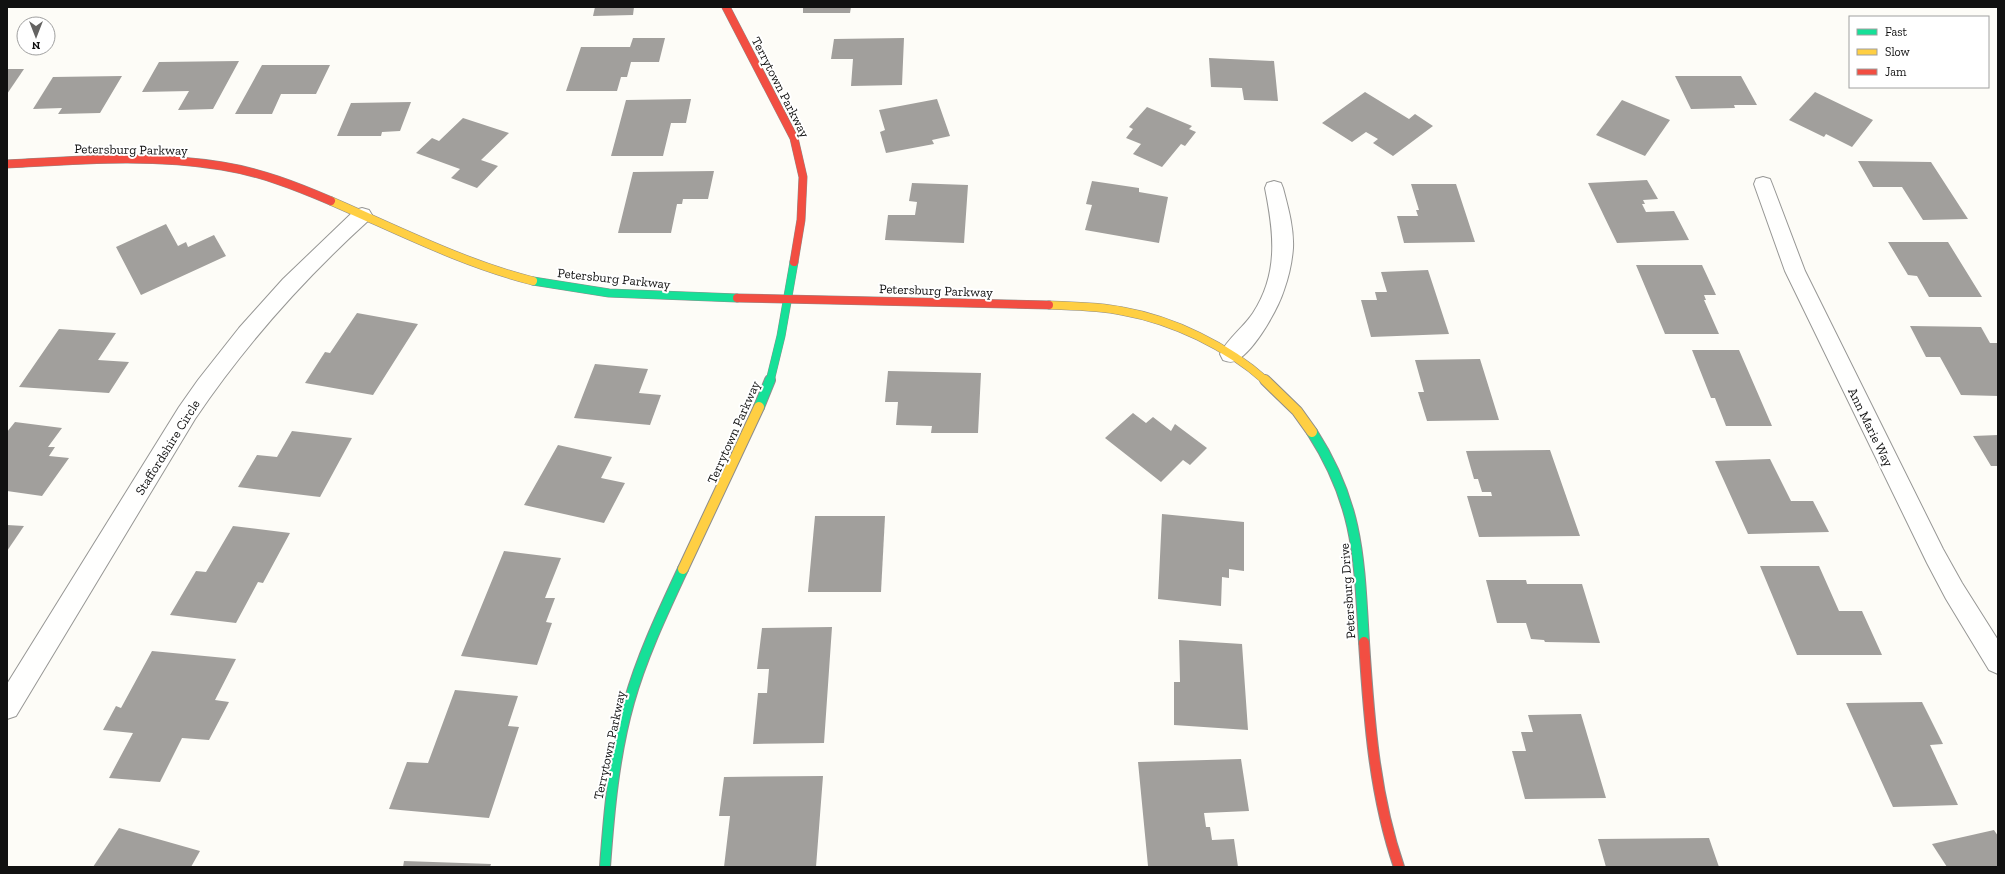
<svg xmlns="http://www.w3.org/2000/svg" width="2005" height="874" font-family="'Zilla Slab',serif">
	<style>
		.building { fill: #a19f9c }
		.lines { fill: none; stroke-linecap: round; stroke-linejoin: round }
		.street-casing { stroke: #979795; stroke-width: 2 }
		.fast-far1-casing { stroke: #8e8d8b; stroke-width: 9 }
		.fast-casing { stroke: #8e8d8b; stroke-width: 12 }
		.slow-far1-casing { stroke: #8e8d8b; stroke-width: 9 }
		.slow-casing { stroke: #8e8d8b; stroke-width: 12 }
		.jam-far1-casing { stroke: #8e8d8b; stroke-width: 9 }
		.jam-casing { stroke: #8e8d8b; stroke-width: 12 }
		.street { fill: #fffffe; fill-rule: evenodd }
		.fast-far1 { stroke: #16e098; stroke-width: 8 }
		.fast { stroke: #16e098; stroke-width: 10 }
		.slow-far1 { stroke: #ffcf43; stroke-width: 8 }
		.slow { stroke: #ffcf43; stroke-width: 10 }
		.jam-far1 { stroke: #f24e42; stroke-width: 8 }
		.jam { stroke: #f24e42; stroke-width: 10 }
		.labels { text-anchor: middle; stroke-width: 4; stroke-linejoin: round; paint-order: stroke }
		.street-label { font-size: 13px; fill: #111; stroke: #fff }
	</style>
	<rect width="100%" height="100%" fill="#fdfcf7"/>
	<g class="building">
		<path d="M595,7H634L633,15L593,16Z"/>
		<path d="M803,7H851L850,13H803Z"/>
		<path d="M633,38H665L659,62H631L627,77H621L617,91H566L581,47H630Z"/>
		<path d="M904,38L902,85L851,86L853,59H831L834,39Z"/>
		<path d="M1209,58L1274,61L1278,101L1244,100L1242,88L1211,87Z"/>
		<path d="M239,61L213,109L178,110L189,91L142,92L159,62Z"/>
		<path d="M262,65H330L316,94H281L272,114H235Z"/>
		<path d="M7,69H24L7,94Z"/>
		<path d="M122,76L100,113L58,114L62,108L33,109L53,77Z"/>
		<path d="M1675,76H1741L1757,105H1734L1735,108L1691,109Z"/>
		<path d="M1365,92L1409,119L1415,114L1433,126L1393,156L1373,143L1378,139L1366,132L1352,142L1322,123Z"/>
		<path d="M1815,92L1873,120L1852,147L1826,134L1824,137L1789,120Z"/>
		<path d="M691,99L686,123H671L663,156H611L626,100Z"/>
		<path d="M937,99L950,136L932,140L934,144L886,153L880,132L885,130L879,110Z"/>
		<path d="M1622,100L1670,120L1645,156L1596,135Z"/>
		<path d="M411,102L400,131L382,132L381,136H337L351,103Z"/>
		<path d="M1147,107L1192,126L1189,129L1196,132L1185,146L1181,144L1162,167L1133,154L1141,144L1126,138L1133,129L1129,127Z"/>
		<path d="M463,118L509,133L481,160L498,166L477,188L451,178L460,169L416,153L432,138L439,141Z"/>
		<path d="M1858,161L1931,162L1968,219L1923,220L1902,187H1873Z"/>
		<path d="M714,171L708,199H683L682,204H677L671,233H618L633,172Z"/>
		<path d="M1647,180L1658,199L1643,200L1645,204H1642L1646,212L1674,211L1689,240L1617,243L1588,183Z"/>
		<path d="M1092,181L1139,188V192L1168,197L1159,243L1085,230L1092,205L1086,204Z"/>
		<path d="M912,183L968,185L964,243L885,240L888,215H915L917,202L909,201Z"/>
		<path d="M1411,184H1456L1475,242L1404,243L1397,216H1418L1416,210H1419Z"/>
		<path d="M166,224L178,246L186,242L188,247L214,235L226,256L141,295L116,247Z"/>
		<path d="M1888,242H1948L1982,297H1929L1917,276L1908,275Z"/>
		<path d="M1636,265H1702L1716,295H1704L1706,300H1704L1719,334H1665Z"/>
		<path d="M1428,270L1449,334L1371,337L1361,300H1377L1375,292H1387L1381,272Z"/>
		<path d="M357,313L418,324L373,395L305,383L325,352L330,353Z"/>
		<path d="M1910,326L1981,327L1990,343H1998V396L1961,395L1940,357H1926Z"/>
		<path d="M59,329L116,333L98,360L129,362L109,393L19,387Z"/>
		<path d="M1692,350H1739L1772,426H1726L1715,398H1711Z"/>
		<path d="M1480,359L1499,420L1427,421L1418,392H1424L1415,360Z"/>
		<path d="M595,364L648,369L639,393L661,395L650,425L574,418Z"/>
		<path d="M888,371L981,373L978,433H931L932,426L896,425L898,402H885Z"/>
		<path d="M1133,413L1146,423L1153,417L1171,431L1175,424L1207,448L1190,465L1183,460L1161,482L1105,438Z"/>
		<path d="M15,422L62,428L48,447H55L49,456L69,458L42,496L7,491V432Z"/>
		<path d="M292,431L352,438L320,497L238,487L257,455L277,457Z"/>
		<path d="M1998,435V469L1997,466H1991L1973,436Z"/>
		<path d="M558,445L612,457L601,478L625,483L604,523L524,505Z"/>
		<path d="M1550,450L1580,536L1479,537L1467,496H1492L1491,492H1482L1478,479H1474L1466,451Z"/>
		<path d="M1770,459L1791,501H1813L1829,532L1748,534L1715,461Z"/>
		<path d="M1162,514L1244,522V571L1229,569V578L1222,577L1221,606L1158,599Z"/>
		<path d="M815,516H885L881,592H808Z"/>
		<path d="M7,525L24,526L7,551Z"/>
		<path d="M233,526L290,533L263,583L258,582L236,623L170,615L196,571L206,572Z"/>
		<path d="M504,551L561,558L545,598H555L546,622L552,623L537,665L461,656Z"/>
		<path d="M1760,566H1819L1839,611H1862L1882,655H1797Z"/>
		<path d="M1486,580H1526L1527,584H1582L1600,643L1545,642L1544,640L1531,639L1526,623H1497Z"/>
		<path d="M832,627L824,743L753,744L758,693H767L769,669H757L762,628Z"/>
		<path d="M1179,640L1242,644L1248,730L1174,725V682H1180Z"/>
		<path d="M152,651L236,659L215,700L229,702L209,740L182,738L160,782L109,778L133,733L103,730L116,706L121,708Z"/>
		<path d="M455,690L518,696L508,726L519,727L489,818L389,809L407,762L428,763Z"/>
		<path d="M1922,702L1943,744L1930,745L1958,805L1893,807L1846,703Z"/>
		<path d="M1581,714L1606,798L1525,799L1512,751H1526L1521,732H1533L1528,715Z"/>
		<path d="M1241,759L1249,811L1204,813L1206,827H1210L1212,840L1234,839L1238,867L1148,866L1138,762Z"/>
		<path d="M823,776L816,867H724L730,816H719L724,777Z"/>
		<path d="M119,828L200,851L191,867H93Z"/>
		<path d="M1994,830L1998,836V867H1947L1932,844Z"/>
		<path d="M1709,838L1719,867H1606L1598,839Z"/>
		<path d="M404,861L491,864L490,867H403Z"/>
	</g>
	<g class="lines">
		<g class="street-casing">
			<g id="street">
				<path d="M1763,177L1770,179L1772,184L1805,271L1943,549L1962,583L1998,640V674L1989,670L1946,599L1927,563L1785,271L1754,184L1756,179Z"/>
				<path d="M1274,181L1281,183L1283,188C1288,207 1294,228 1293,248C1292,262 1289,276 1284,290C1278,309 1255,350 1237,360C1232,363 1228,362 1223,360L1220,354C1227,339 1243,328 1253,313C1279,273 1274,233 1265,188L1267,183Z"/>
				<path d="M362,208L369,210L372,215L369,220C303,280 245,345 195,419L16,716L7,719V684L179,407L198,380L239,328L283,279L355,210Z"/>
			</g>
		</g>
		<g class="fast-far1-casing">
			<g id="fast-far1">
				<path d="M533,281L609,293L737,298"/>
				<path d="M770,381L781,336L794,262"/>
			</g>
		</g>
		<g class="fast-casing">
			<g id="fast">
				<path d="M759,407L770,380"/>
				<path d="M1312,432C1359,505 1359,559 1364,642"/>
				<path d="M605,867C609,812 614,755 629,702C642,656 663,612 683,569"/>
			</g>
		</g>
		<g class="slow-far1-casing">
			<g id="slow-far1">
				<path d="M331,201C398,230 462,263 533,281"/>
				<path d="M1049,305C1073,306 1098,306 1122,311C1173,320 1227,346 1266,381"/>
			</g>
		</g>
		<g class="slow-casing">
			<g id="slow">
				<path d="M1265,380L1297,411L1312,432"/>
				<path d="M683,569L759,407"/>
			</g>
		</g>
		<g class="jam-far1-casing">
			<g id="jam-far1">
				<path d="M726,7L794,138L803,177L801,220L794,262"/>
				<path d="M7,164C79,160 151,154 222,166C260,172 296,186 331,201"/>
				<path d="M737,298L1049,305"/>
			</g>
		</g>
		<g class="jam-casing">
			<path id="jam" d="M1364,642C1369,719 1374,794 1399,867"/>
		</g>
		<use href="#street" class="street"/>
		<use href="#fast-far1" class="fast-far1"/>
		<use href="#fast" class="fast"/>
		<use href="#slow-far1" class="slow-far1"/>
		<use href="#slow" class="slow"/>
		<use href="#jam-far1" class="jam-far1"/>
		<use href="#jam" class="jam"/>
	</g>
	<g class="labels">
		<g class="street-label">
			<text transform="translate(781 87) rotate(63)" y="5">Terrytown Parkway</text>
			<text transform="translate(131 149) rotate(1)" y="5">Petersburg Parkway</text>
			<text transform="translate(614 278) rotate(6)" y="5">Petersburg Parkway</text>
			<text transform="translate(936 290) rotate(2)" y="5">Petersburg Parkway</text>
			<text transform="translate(1871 427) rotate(64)" y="5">Ann Marie Way</text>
			<text transform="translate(733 432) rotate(-66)" y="5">Terrytown Parkway</text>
			<text transform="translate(167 447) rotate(-58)" y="5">Staffordshire Circle</text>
			<text transform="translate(1347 591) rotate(-94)" y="5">Petersburg Drive</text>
			<text transform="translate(609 745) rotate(-78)" y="5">Terrytown Parkway</text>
		</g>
	</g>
	<rect width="2005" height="874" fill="none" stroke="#111111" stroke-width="16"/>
	<rect x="1849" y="16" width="140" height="72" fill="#ffffff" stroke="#a0a0a0"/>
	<rect x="1857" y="29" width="20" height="6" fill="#16e098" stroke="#a0a0a0"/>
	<text x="1885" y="36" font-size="12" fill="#111111">Fast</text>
	<rect x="1857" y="49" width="20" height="6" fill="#ffcf43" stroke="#a0a0a0"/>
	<text x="1885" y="56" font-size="12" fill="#111111">Slow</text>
	<rect x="1857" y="69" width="20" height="6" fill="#f24e42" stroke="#a0a0a0"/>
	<text x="1885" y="76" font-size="12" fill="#111111">Jam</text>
	<g transform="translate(36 36) rotate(180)"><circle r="19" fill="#ffffff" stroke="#a0a0a0"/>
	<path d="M0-3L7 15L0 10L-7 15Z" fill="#646362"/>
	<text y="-6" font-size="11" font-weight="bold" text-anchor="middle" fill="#111111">N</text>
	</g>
</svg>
